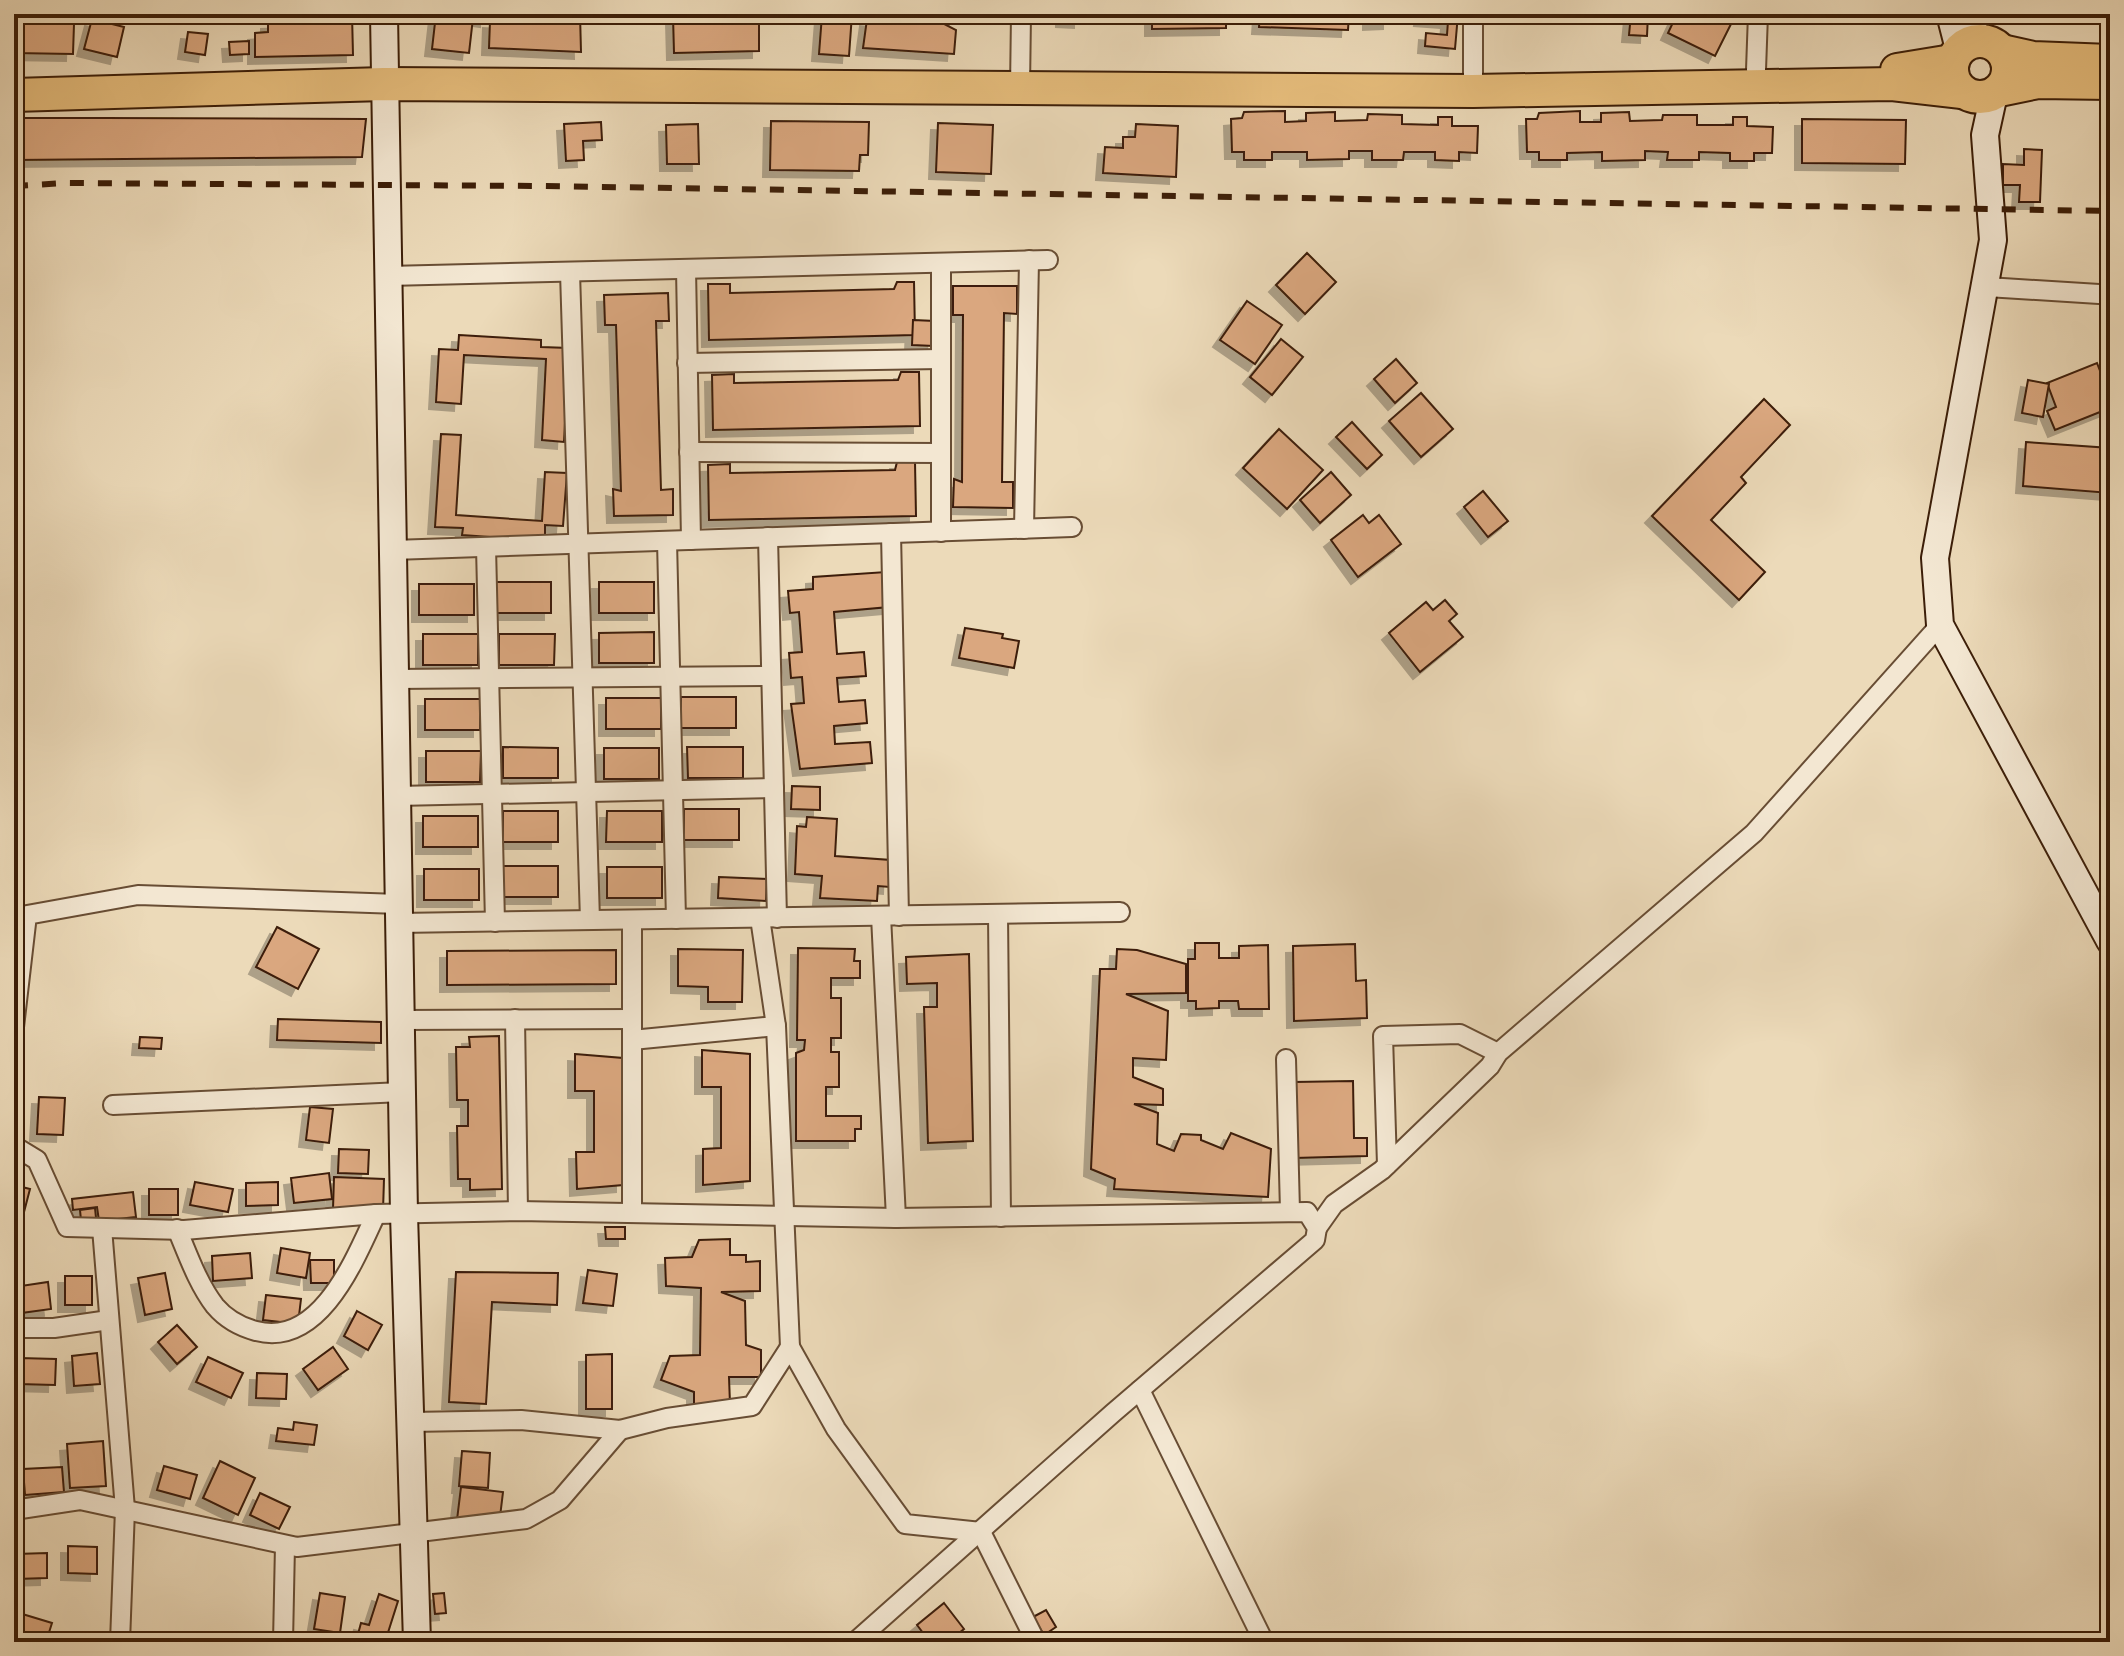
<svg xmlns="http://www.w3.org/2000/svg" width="2124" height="1656" font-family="'Libre Bodoni',serif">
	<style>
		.building { fill: #daa77f; stroke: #3c1e08; stroke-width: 2; filter: url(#shadow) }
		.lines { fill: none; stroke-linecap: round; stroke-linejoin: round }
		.street-casing { stroke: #684d34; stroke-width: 22 }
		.secondary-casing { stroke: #3c1e08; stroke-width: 30 }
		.highway-casing { stroke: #3c1e08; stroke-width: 36 }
		.street { stroke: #f3e7d2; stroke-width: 18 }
		.secondary { stroke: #f3e7d2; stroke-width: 26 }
		.highway { stroke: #e6bd7c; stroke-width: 32 }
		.rail { stroke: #3c1e08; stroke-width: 6; stroke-dasharray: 14 14; stroke-linecap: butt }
	</style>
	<defs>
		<filter id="shadow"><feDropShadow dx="-7" dy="7" stdDeviation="0" flood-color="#0004"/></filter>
	</defs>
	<rect width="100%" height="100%" fill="#ecdab9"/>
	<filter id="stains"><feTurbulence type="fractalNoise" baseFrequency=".0025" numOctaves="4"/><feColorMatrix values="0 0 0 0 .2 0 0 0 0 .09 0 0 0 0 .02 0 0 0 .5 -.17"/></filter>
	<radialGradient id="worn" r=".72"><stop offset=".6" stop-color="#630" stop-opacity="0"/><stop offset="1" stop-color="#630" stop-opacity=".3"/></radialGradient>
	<g class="building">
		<path d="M296,14H352L353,55L255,57V33L268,32V22L296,21Z"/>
		<path d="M436,14H487V20L473,18L469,53L432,49Z"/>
		<path d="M527,14H580L581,52L489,48L490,21L527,23Z"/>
		<path d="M759,14V51L674,53L673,16Z"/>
		<path d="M830,14H852L849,56L819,54L822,15Z"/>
		<path d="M906,14H956V20L945,16L944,24L956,30L954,54L863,48L867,19L905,23Z"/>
		<path d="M1063,14H1081V21L1063,20Z"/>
		<path d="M1152,14H1226V28L1152,29Z"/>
		<path d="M1260,14H1349L1348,30L1259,27Z"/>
		<path d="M1370,14H1390V22L1370,23Z"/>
		<path d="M1422,14H1458L1455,49L1425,46L1426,33L1447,35L1448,21L1421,19Z"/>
		<path d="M1631,14H1648L1647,36L1629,35Z"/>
		<path d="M1677,14H1732L1735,16L1715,56L1668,33Z"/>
		<path d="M92,19L124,27L117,57L84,49Z"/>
		<path d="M14,23L74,24L73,54L14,53Z"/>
		<path d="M188,32L208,34L205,55L185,52Z"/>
		<path d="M249,41V54L230,55L229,42Z"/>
		<path d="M1285,111V122L1306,121V113L1335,112V121L1367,120L1368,114L1402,115V124L1438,125V117H1452V126H1478L1477,153L1459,152V161L1435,160V152H1404L1403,160H1372V151H1349V159L1307,160V152H1272V160H1244V152H1232L1231,119L1242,118L1244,112Z"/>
		<path d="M1580,111V122H1601V113L1629,112L1630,121L1662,120L1663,115H1697V125H1733V117H1747V126L1773,127L1772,153H1754V161H1730V153L1699,152V160H1667L1668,152L1645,151V160L1602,161V152L1567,153V160H1539V152H1527L1526,119H1537L1539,113Z"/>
		<path d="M14,118H104L366,119L362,157L14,160Z"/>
		<path d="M1802,119L1906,120L1905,164L1802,163Z"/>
		<path d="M771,121L869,122L868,155H860L859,171L770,170Z"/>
		<path d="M601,122L602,140L583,141L584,160L566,161L564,124Z"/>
		<path d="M938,123L993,125L991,174L936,172Z"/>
		<path d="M698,124L699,164H667L666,125Z"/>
		<path d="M1136,124L1178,126L1176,177L1103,173L1105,147L1123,148V137H1135Z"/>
		<path d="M2024,149L2042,150L2040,202H2019L2020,185H2003V164L2024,165Z"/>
		<path d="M1307,253L1336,282L1305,314L1276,285Z"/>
		<path d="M897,282H914L915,335L709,340L708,284H730V293L894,289Z"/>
		<path d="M953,286H1017V314L1004,313L1002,482H1013V508L953,507L954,479L962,482L963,315H953Z"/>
		<path d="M668,293L669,321H656L661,490L673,489V515L614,516L613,489L621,491L616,325H605L604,295Z"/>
		<path d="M1247,301L1282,325L1255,364L1220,340Z"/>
		<path d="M913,320L935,321L934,346L912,345Z"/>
		<path d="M459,335L541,340V347L569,348L564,442L542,440L546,359L464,355L461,404L436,402L439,349L458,350Z"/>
		<path d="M1281,339L1303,357L1272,395L1250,377Z"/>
		<path d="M1396,359L1417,383L1395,403L1374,379Z"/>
		<path d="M2097,363L2110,397V408L2055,430L2047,411L2056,407L2047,383Z"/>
		<path d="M901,372H919L920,426L713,430L712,375L734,374V383L898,380Z"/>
		<path d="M2028,380L2049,384L2043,417L2022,413Z"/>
		<path d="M1421,393L1453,429L1421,457L1389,421Z"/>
		<path d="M1764,399L1790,425L1741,477L1746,483L1711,520L1765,572L1739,600L1652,516Z"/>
		<path d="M1352,422L1382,455L1367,469L1336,437Z"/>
		<path d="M1279,429L1323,470L1287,509L1243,468Z"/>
		<path d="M441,434L461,435L456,515L542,521L545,472L567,473L563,526L545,525V541L462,535L463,528L435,527Z"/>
		<path d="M2026,442L2110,448V493L2023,486Z"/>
		<path d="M897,462H915L916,516L709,520L708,465L730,464V473L895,470Z"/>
		<path d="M1331,472L1351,495L1320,523L1300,500Z"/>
		<path d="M1483,491L1508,521L1488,537L1464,507Z"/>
		<path d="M1363,515L1369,523L1379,515L1401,544L1358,577L1331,540Z"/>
		<path d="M886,572L889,607L834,612L837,654L864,652L866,676L837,678L839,702L865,700L867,723L834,726L835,744L870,742L872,763L800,769L791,704L804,703L802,677L791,678L789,653L802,652L799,612L790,613L788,591L813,589V577Z"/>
		<rect x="496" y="582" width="55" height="31"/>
		<rect x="599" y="582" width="55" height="31"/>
		<rect x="419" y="584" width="55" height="31"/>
		<path d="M1445,600L1457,614L1449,621L1463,637L1420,672L1389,633L1426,602L1433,610Z"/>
		<path d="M965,628L1003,634L1002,638L1019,641L1014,668L959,658Z"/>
		<path d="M654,632V663H599V633Z"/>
		<rect x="423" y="634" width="55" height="31"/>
		<path d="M499,634H555L554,665H499Z"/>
		<rect x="681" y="697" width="55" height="31"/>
		<rect x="606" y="698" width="55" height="31"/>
		<rect x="425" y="699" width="55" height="31"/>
		<path d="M503,747L558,748V778H503Z"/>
		<path d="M687,747H743V778H688Z"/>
		<rect x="604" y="748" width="55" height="31"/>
		<path d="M426,751H481L480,782H426Z"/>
		<path d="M792,786L820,787V810L791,809Z"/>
		<rect x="684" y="809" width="55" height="31"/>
		<rect x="503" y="811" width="55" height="31"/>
		<path d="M607,811H662V842H606Z"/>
		<rect x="423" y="816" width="55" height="31"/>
		<path d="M807,817L837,819L835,856L891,860L890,887L878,886L877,901L820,898L822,876L795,874L797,826L806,827Z"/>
		<rect x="503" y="866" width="55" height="31"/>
		<rect x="607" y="867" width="55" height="31"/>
		<rect x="424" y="869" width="55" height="31"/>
		<path d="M719,877L767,879L766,901L718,898Z"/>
		<path d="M277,927L319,949L298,989L256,967Z"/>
		<path d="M1195,943H1219V958H1239V946L1268,945L1269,1009H1239L1238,1001H1219V1008L1196,1009V1001H1188V959H1195Z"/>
		<path d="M1355,944L1356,981L1366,980L1367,1018L1294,1021L1293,946Z"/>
		<path d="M798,948L855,949L854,961H860V978H831V998H841V1038H831V1052H839V1087H826V1116H861V1129H855V1141H796V1053L804,1050L805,1040H797Z"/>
		<path d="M678,949L743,950L742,1002H708V987L678,986Z"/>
		<path d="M1117,949L1137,950L1186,964V993L1126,994L1168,1011L1166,1060L1133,1058V1077L1163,1089V1105L1134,1104L1158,1113L1157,1144L1174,1151L1181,1134L1201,1135V1140L1223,1149L1231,1133L1271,1149L1268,1197L1114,1189L1115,1179L1091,1169L1100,969H1116Z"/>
		<path d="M616,950V984L447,985V951Z"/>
		<path d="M969,954L973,1141L928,1143L924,1007H937V983L907,984L906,957Z"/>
		<path d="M278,1019L381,1022V1043L277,1040Z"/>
		<path d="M499,1036L502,1189L470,1190V1179H458L457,1126H468V1100H457L456,1047H470L469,1037Z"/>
		<path d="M140,1037L162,1038L161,1049L139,1048Z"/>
		<path d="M702,1050L750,1054V1181L703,1185V1149L721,1148V1087H702Z"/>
		<path d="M575,1054L623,1058V1185L577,1189L576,1152H594V1091H575Z"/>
		<path d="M1353,1081L1354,1138H1367V1156L1294,1158V1082Z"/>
		<path d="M39,1097L65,1098L63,1135L37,1134Z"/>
		<path d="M310,1107L333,1109L329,1143L306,1140Z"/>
		<path d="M339,1149L369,1150L368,1174L338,1173Z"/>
		<path d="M329,1173L332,1199L294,1203L291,1178Z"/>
		<path d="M334,1177L384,1179L383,1211L333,1209Z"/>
		<path d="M195,1182L233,1189L228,1212L190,1205Z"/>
		<path d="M278,1182V1205L246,1206V1183Z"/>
		<path d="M14,1185L30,1189L24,1212L14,1210Z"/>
		<rect x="149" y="1189" width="29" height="26"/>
		<path d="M133,1192L136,1217L99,1221L97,1207L73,1210L72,1199Z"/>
		<path d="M95,1208L96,1218L81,1220L80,1210Z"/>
		<path d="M605,1227H625V1239H606Z"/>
		<path d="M730,1239V1255H746V1262L760,1261V1291L721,1292L745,1301L746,1345L761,1350V1377H729L730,1404L694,1405V1392L661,1380L670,1356L700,1355L701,1288L666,1286L665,1258L692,1257L699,1240Z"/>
		<path d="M281,1248L310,1253L306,1278L277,1273Z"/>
		<path d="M250,1253L252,1278L213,1281L212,1256Z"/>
		<path d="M310,1260H334V1283H311Z"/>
		<path d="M588,1270L617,1274L613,1306L583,1303Z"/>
		<path d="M456,1272L558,1273L557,1305L492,1302L486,1404L449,1402Z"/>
		<path d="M165,1273L172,1309L145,1315L138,1278Z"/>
		<rect x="65" y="1276" width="27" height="29"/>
		<path d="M48,1282L51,1309L14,1314V1287Z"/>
		<path d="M266,1295L301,1299L298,1324L263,1320Z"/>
		<path d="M357,1311L382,1325L368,1350L344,1336Z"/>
		<path d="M177,1325L197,1347L177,1364L158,1342Z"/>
		<path d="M333,1347L348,1369L318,1390L303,1369Z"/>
		<path d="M97,1353L100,1384L74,1386L72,1356Z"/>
		<path d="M612,1354V1409H586V1355Z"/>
		<path d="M208,1357L243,1373L231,1398L196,1382Z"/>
		<path d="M19,1358L56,1359L55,1385L18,1384Z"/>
		<path d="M257,1373L287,1374L286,1399L256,1398Z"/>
		<path d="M294,1422L317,1425L314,1445L276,1441L278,1428L293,1430Z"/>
		<path d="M103,1441L106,1486L70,1488L67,1444Z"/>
		<path d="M462,1451L490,1453L488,1488L459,1486Z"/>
		<path d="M220,1461L255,1478L238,1515L203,1498Z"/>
		<path d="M164,1466L197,1475L190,1499L157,1490Z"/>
		<path d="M62,1467L64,1492L25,1495L23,1469Z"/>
		<path d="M461,1487L503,1492L499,1525L457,1520Z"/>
		<path d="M260,1493L290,1507L279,1529L250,1515Z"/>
		<path d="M68,1546L97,1547V1574L68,1573Z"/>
		<path d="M47,1553V1578L16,1579V1554Z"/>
		<path d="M320,1593L345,1597L340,1633L314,1629Z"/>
		<path d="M444,1593L446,1613L435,1614L433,1594Z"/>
		<path d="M379,1594L398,1601L385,1642L358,1634L361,1623L369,1625Z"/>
		<path d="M944,1603L964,1629L948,1642H930L917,1625Z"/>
		<path d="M1046,1610L1056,1627L1044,1635L1033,1617Z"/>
		<path d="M19,1613L52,1623L46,1642L14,1638Z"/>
	</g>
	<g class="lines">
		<g class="street-casing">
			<g id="street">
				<path d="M1473,14V91"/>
				<path d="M1756,70L1758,14"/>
				<path d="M1020,88L1021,14"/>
				<path d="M686,269L691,540"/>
				<path d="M570,272L590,920"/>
				<path d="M388,276L1048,260"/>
				<path d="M1987,287L2099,294"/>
				<path d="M687,363L941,359"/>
				<path d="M689,452L941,453"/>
				<path d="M1024,529L1029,260"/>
				<path d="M941,532V263"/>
				<path d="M891,533L899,916"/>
				<path d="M768,537L777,918"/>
				<path d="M667,541L676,919"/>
				<path d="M486,547L495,922"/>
				<path d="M393,550L1072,527"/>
				<path d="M395,679L771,676"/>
				<path d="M397,796L774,788"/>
				<path d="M998,914L1001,1217"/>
				<path d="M881,916L896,1218"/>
				<path d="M760,918L776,1026L790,1347"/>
				<path d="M399,923L1120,912"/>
				<path d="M515,1019L518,1211"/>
				<path d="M401,1020L632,1019"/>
				<path d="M14,1027L27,915L138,895L399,904"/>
				<path d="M632,1040L776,1026"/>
				<path d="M1286,1059L1290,1211"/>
				<path d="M113,1105L402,1092"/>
				<path d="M14,1146L37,1160L67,1227L184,1230L376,1214L518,1211L896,1218L1307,1212L1317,1228L1315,1240L1113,1413L855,1642"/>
				<path d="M1387,1165L1383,1036L1460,1034L1498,1053"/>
				<path d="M632,1210V920"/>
				<path d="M102,1228L125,1509L120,1642"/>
				<path d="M1317,1228L1334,1204L1382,1170L1490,1066L1498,1053L1754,833L1940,625"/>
				<path d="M177,1229C188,1255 198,1284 215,1306C226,1319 241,1327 256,1331C320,1348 355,1259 376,1214"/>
				<path d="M14,1328H54L109,1320"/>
				<path d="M1140,1390L1264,1642"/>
				<path d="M411,1422L521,1420L620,1430L667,1418L752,1406L790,1347L836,1429L905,1524L981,1532L1036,1642"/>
				<path d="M14,1510L80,1500L297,1547L526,1519L560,1500L620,1430"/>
				<path d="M283,1642L285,1545"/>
			</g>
		</g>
		<g class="secondary-casing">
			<g id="secondary">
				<path d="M384,14L404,1214L417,1642"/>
				<path d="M1950,14L1959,49"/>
				<path d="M1961,14L1981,40"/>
				<path d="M1994,94L1985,135L1993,240L1935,558L1940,625L2110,941"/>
			</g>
		</g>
		<g class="highway-casing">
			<g id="highway">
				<circle cx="1980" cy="69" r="28"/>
				<path d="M2002,51L2033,58L2110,61"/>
				<path d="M1897,70L1952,61"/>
				<path d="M1999,90L2038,82L2110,83"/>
				<path d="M14,95L384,84L1473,91L1892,84L1962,92"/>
			</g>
		</g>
		<use href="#street" class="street"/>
		<use href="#secondary" class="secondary"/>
		<use href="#highway" class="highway"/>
		<path class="rail" d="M14,186L66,183L544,186L2110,211"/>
	</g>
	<rect width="2124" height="1656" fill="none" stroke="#ecdab9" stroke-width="48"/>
	<rect x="16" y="16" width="2092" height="1624" fill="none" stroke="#3c1e08" stroke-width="4"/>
	<rect x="24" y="24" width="2076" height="1608" fill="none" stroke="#3c1e08" stroke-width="2"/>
	<rect width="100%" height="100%" filter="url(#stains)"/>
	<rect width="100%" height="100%" fill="url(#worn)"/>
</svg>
